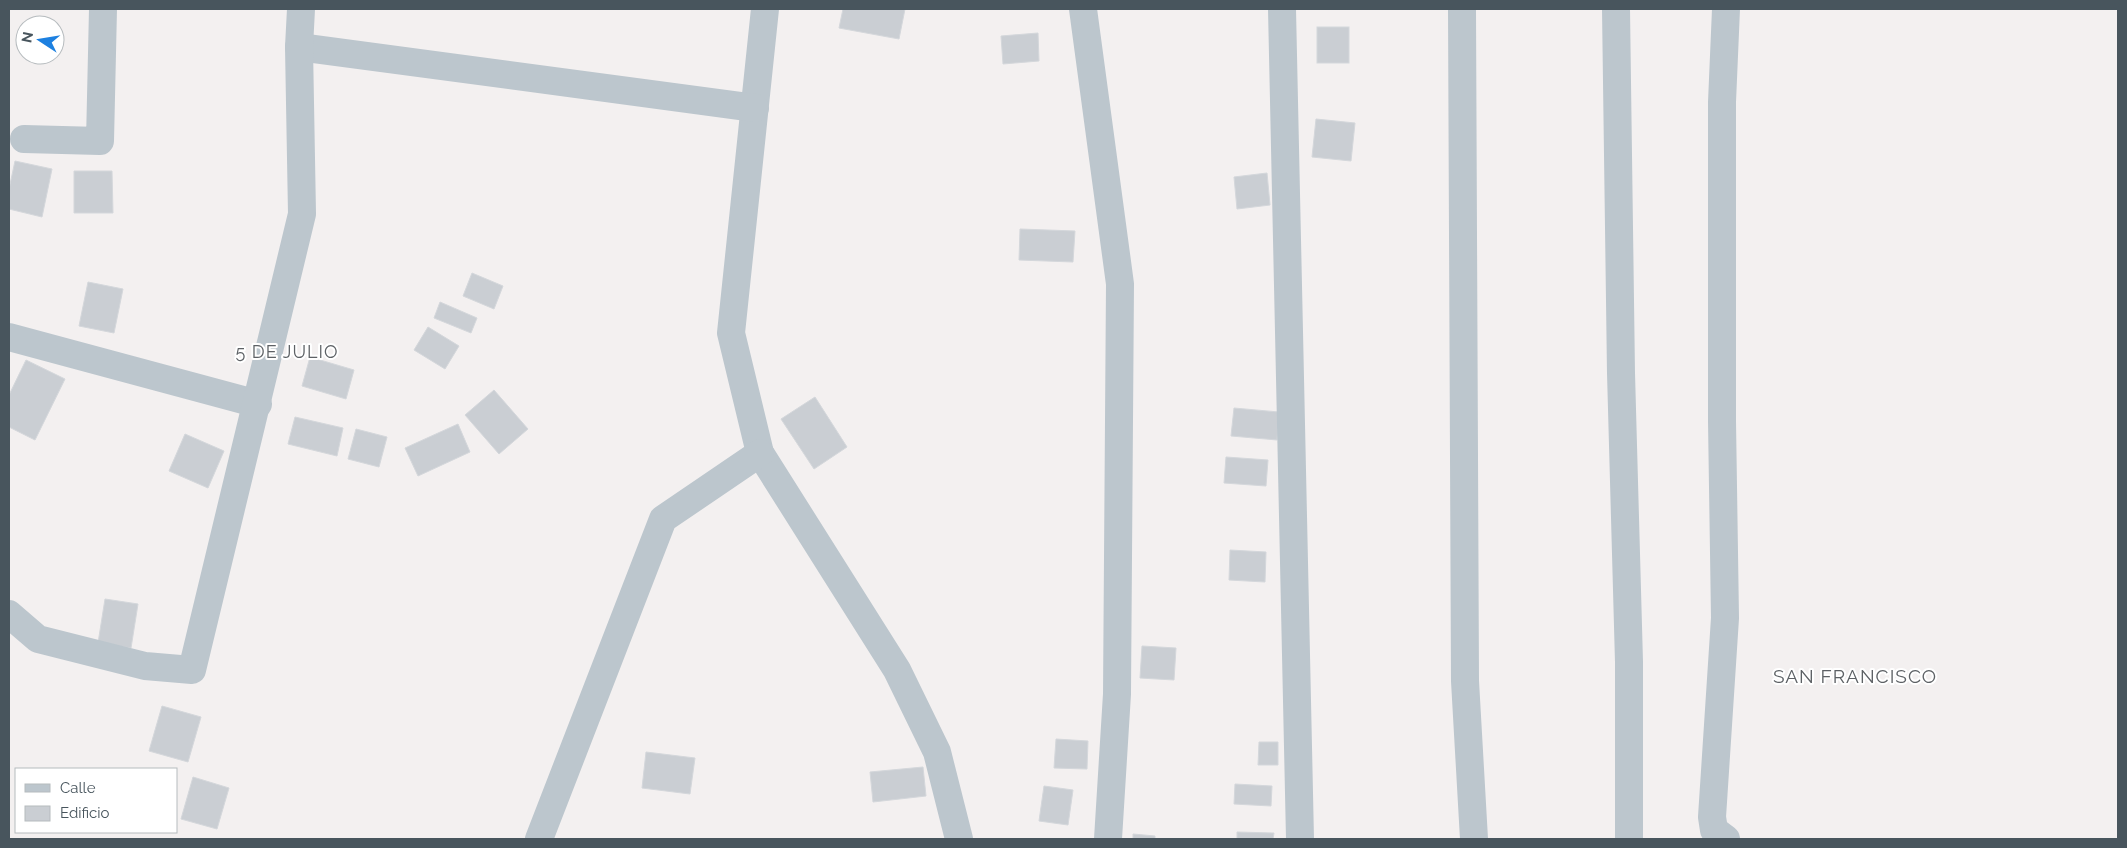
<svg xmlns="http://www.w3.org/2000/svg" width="2127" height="848" font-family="Raleway,sans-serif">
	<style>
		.building { fill: #caced3; stroke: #d4d7db }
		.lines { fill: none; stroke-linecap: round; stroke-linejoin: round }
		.minor { stroke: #bcc6cd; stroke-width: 28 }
		.labels { text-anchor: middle; stroke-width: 4; stroke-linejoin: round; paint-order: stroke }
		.neighbourhood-label { font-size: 18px; letter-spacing: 1px; fill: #5d6165; stroke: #fff }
		.quarter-label { font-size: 19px; letter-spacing: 1px; fill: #5d6165; stroke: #fff }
	</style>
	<rect width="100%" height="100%" fill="#f3f0f0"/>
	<g class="building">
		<path d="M843,9H905L899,39L839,28Z"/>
		<rect x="1317" y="27" width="32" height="36"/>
		<path d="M1038,33L1039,61L1003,64L1001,36Z"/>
		<path d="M1316,119L1355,123L1351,161L1312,157Z"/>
		<path d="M15,161L52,169L42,217L9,209V189Z"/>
		<path d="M74,171H112L113,213H74Z"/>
		<path d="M1267,173L1270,205L1237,209L1234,177Z"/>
		<path d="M1020,229L1075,231L1073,262L1019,260Z"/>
		<path d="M472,273L503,286L494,309L463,296Z"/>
		<path d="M88,282L123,289L114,333L79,326Z"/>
		<path d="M440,302L477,318L471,333L434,318Z"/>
		<path d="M428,327L459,346L445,369L414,350Z"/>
		<path d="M310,357L354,370L346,399L302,386Z"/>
		<path d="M26,360L65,379L35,440L9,427V395Z"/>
		<path d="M494,390L528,429L499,454L465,415Z"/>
		<path d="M815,397L847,447L814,469L781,419Z"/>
		<path d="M1234,408L1279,412L1277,440L1231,436Z"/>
		<path d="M295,417L343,428L337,456L288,444Z"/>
		<path d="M458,424L470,452L418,476L405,448Z"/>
		<path d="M356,429L387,437L379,467L348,459Z"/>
		<path d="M185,434L224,451L208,488L169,471Z"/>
		<path d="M1226,457L1268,460L1266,486L1224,483Z"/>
		<path d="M1230,550L1266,552L1265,582L1229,580Z"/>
		<path d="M105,599L138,604L131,648L98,643Z"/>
		<path d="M1142,646L1176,648L1174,680L1140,678Z"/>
		<path d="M162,706L201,717L188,762L149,751Z"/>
		<path d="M1056,739L1088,741L1087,769L1054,768Z"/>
		<path d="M1259,742H1278V765H1258Z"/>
		<path d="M646,752L695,758L690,794L642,788Z"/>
		<path d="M923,767L926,796L873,802L870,772Z"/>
		<path d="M193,777L229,788L217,829L181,819Z"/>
		<path d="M1235,784L1272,786L1271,806L1234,804Z"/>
		<path d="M1044,786L1073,790L1068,825L1039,821Z"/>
		<path d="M1237,832L1274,833L1273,839H1237Z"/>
		<path d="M1133,834L1155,836V839H1133Z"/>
	</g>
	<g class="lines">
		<g class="minor">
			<path d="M765,9L731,333L760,453L897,670L937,752L959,839"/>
			<path d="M1083,9L1120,284L1117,694L1108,839"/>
			<path d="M1282,9L1300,839"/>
			<path d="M1462,9L1465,681L1474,839"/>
			<path d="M1616,9L1621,373L1629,662V839"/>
			<path d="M299,47L755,108"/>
			<path d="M24,139L100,141L103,9"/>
			<path d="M9,337L258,404"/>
			<path d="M9,614L38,639L145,666L192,670L302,214L299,47L301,9"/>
			<path d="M539,839L663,519L760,453"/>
			<path d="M1726,839L1714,830L1712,817L1725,618L1722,421V102L1726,9"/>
		</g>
	</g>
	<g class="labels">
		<g class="neighbourhood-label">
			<text x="287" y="358">5 DE JULIO</text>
		</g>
		<g class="quarter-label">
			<text x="1855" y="683">SAN FRANCISCO</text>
		</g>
	</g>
	<rect width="2127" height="848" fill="none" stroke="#48555d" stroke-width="20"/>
	<rect x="15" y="768" width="162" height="65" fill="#ffffff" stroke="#b6bbbe"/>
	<rect x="25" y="784" width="25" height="8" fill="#bcc6cd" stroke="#b6bbbe"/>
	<text x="60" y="793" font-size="15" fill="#48555d">Calle</text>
	<rect x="25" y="806" width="25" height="15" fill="#caced3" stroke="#b6bbbe"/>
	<text x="60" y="818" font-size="15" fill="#48555d">Edificio</text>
	<g transform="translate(40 40) rotate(282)"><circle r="24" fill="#ffffff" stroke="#b6bbbe"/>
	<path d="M0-4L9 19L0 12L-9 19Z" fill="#1d80e0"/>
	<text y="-8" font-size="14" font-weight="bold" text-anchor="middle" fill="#48555d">N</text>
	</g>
</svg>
